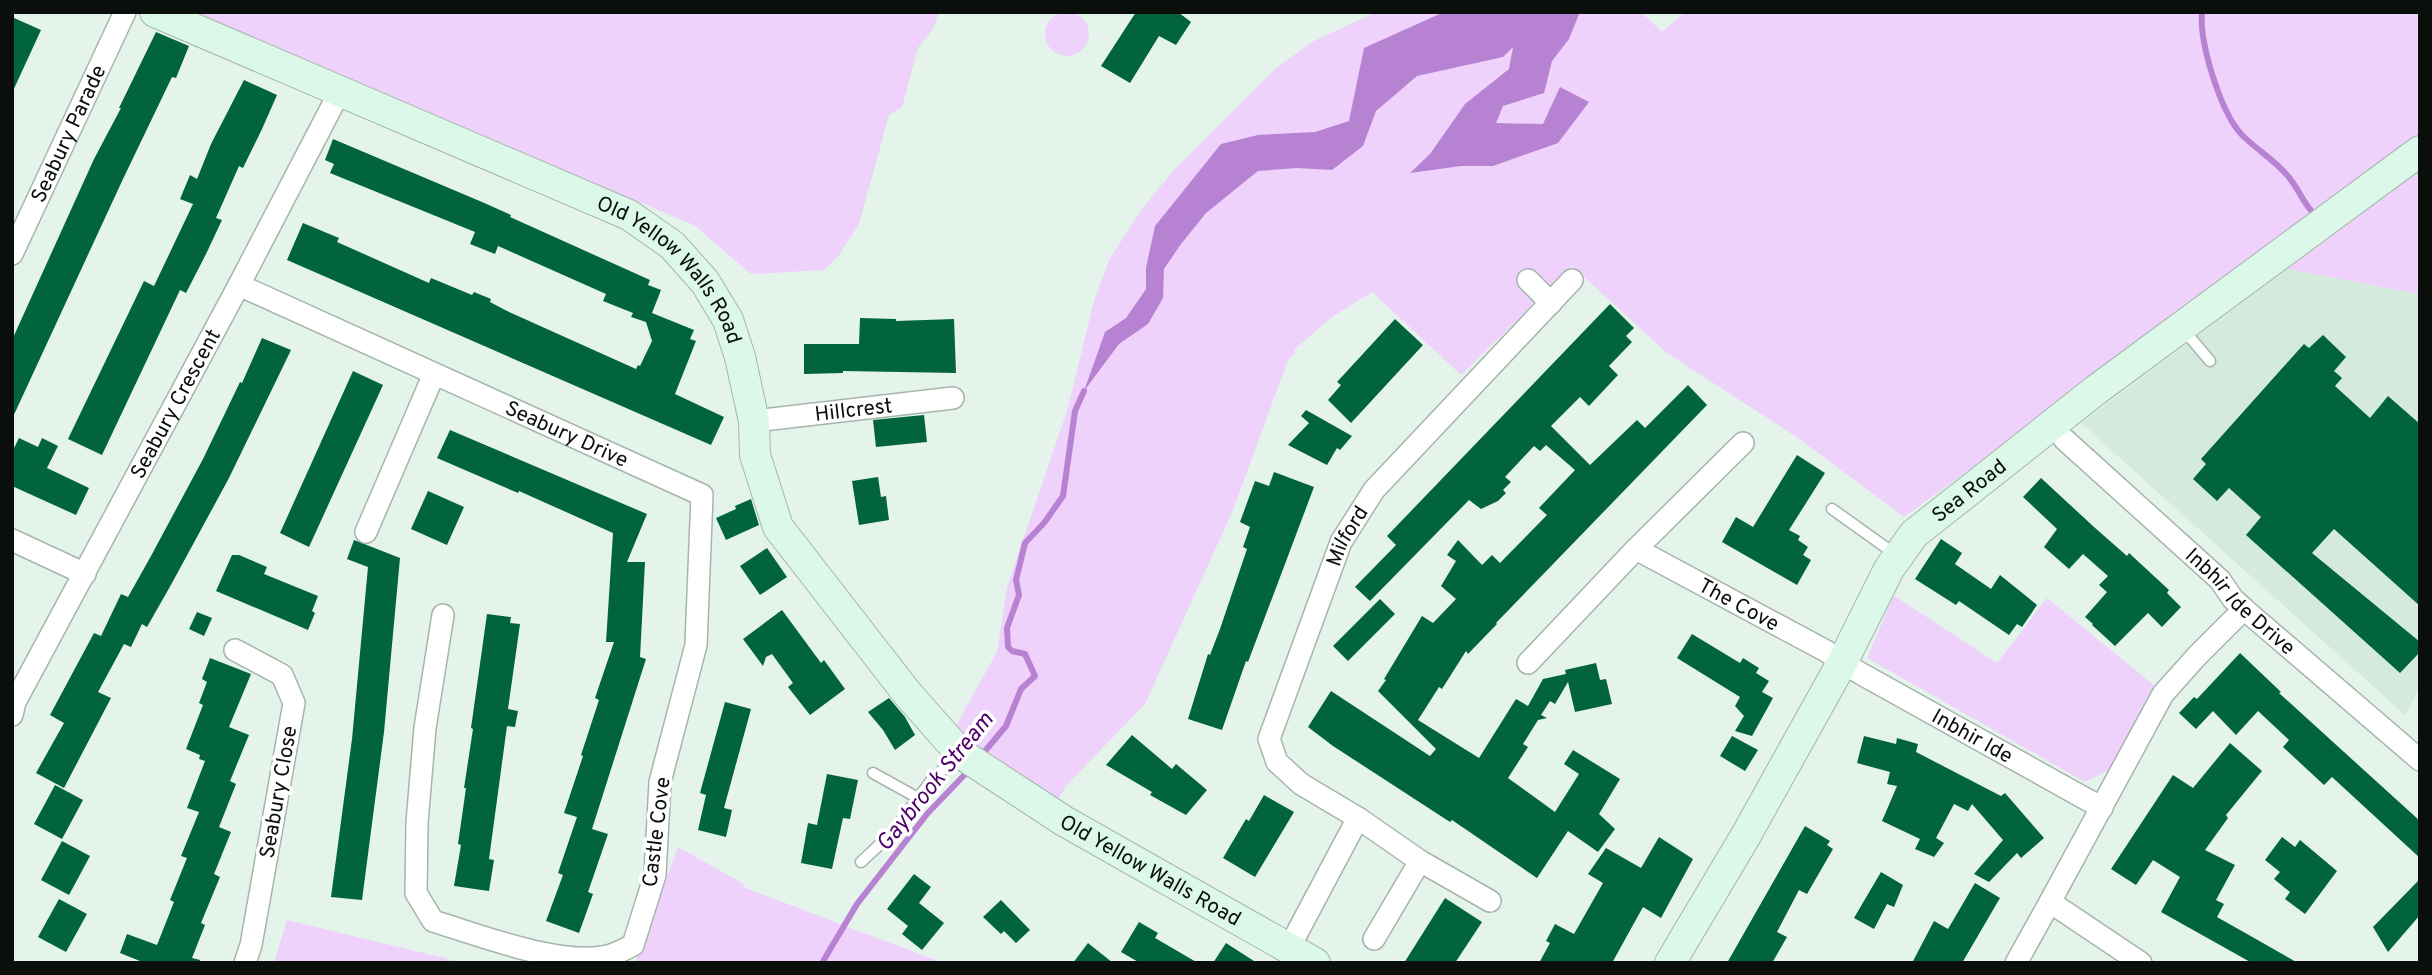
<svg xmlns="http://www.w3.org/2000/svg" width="2432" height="975" font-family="Overpass,sans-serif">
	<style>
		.built { fill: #d3eadc }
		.green { fill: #eed2fc }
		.water { fill: #b882d2 }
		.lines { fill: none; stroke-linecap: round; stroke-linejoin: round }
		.stream { stroke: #b882d2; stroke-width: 6 }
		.building { fill: #02643d }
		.lane-casing { stroke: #a6b5ac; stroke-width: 13 }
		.street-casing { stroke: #a6b5ac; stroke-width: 24 }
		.secondary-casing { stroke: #a6b5ac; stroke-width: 32 }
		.lane { stroke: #fff; stroke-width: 10 }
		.street { stroke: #fff; stroke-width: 21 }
		.secondary { stroke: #dcf8e8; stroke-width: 30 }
		.labels { text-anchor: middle; stroke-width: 7; stroke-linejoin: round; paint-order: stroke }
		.street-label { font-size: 21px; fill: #0a0f0c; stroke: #fff }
		.water-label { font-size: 23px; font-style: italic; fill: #4f0169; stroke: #fff }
	</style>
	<rect width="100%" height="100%" fill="#e4f4ea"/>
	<path class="built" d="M2287,269L2420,294V687L2405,715L2081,423Z"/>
	<g class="green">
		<path d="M183,12H939L933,29L918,48L902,107L889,115L859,224L839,255L824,270L751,274L694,225Z"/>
		<path d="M1376,12H1641L1662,32L1685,12H2420V137L2040,419L1904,517L1798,438L1667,353L1572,266L1461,375L1372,292L1332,317L1294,350L1296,353L1288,360L1233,510L1145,704L1066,786L1050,813L948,740L997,652L1007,587L1068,408L1094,301L1110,258L1142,209L1172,172L1274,70L1312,42Z"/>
		<circle cx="1067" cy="34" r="22"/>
		<path d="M2420,171V294L2287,269Z"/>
		<path d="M1893,597H1896L1997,663L2047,598L2155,686L2109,770L2085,782L1867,658Z"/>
		<path d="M678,847L744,884L743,887L943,963H635Z"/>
		<path d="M287,920L465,963H274Z"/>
	</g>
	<path class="water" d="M1444,12H1580L1569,39L1552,61L1544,93L1503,106L1496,123L1543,124L1560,87L1589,102L1558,143L1493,166H1461L1410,173L1430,154L1465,104L1509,69L1513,47L1503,57L1417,76L1376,111L1363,146L1332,170L1297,168L1258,171L1206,213L1181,244L1164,269L1163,298L1148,324L1119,344L1084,391L1105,332L1126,318L1146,289V268L1155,226L1221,144L1258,135L1315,132L1349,121L1364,48Z"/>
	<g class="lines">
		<g class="stream">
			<path d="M2202,12C2199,43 2221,113 2242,135C2256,149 2274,160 2287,175C2299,188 2301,201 2315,215"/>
			<path d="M980,757L1006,726L1021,689L1035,676L1025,654L1012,651L1008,647L1007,628L1019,595L1016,580L1025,543L1044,523L1063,496L1075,411L1084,391"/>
			<path d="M822,963L857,904L927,814L971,768"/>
		</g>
	</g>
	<g class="building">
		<path d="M1136,12H1178L1191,22L1176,45L1159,36L1130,83L1101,66Z"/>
		<path d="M12,17L41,30L12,93Z"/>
		<path d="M156,32L189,46L176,78L172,77L123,179L12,419V340L94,159L121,108H119Z"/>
		<path d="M244,80L277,95L262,129L243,168L239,166L216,218L222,220L206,254L186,293L180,290L102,455L68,439L144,281L154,286L193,204L180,199L190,175L197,179L211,144Z"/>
		<path d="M333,139L482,202L511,215L510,217L650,280L648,285L661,290L652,313L694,330L690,339L696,341L675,394L724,417L711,445L287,260L303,223L339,238L337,242L429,283L431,278L472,295L474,292L491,299L490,302L507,311L636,369L638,365L640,366L652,341L646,322L631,317L633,313L603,301L606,294L498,246L495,254L470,244L475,232L330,173L334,164L325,160Z"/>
		<path d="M1610,304L1634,328L1626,336L1632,342L1609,366L1618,375L1589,406L1580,397L1551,426L1590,465L1637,420L1645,428L1688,385L1707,405L1496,623L1497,624L1468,654L1466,651L1442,689L1439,687L1418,720L1479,758L1516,699L1528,706L1543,679L1566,674L1565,670L1596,663L1600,680L1606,679L1612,704L1575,712L1568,682L1555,704L1550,701L1541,715L1547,718L1538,720L1523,744L1528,747L1508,778L1555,812L1579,774L1564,764L1573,750L1620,779L1599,814L1615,829L1598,852L1568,831L1537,878L1452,820L1450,822L1333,746L1308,727L1331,691L1430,756L1436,749L1378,691L1386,680L1384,679L1422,616L1433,623L1456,599L1441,586L1456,561L1447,555L1458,540L1482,565L1492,555L1500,563L1547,515L1539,508L1575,470L1546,445L1540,451L1534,446L1505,477L1511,482L1503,490L1506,493L1498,501L1481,509L1469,500L1370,601L1355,587L1396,545L1387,536Z"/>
		<path d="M860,318L896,319V321L954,319L956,373L843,371V373L804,374V344H859Z"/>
		<path d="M1395,319L1423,345L1351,423L1328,400L1341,385L1337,382Z"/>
		<path d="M2323,335L2346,357L2334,371L2342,378L2335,386L2370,418L2388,396L2420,424V606L2334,529L2312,553L2420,642V652L2400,673L2246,535L2261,517L2229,488L2217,501L2193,479L2206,464L2201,459L2304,344L2309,348Z"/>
		<path d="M262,338L291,350L229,478L172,583L147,627L142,624L131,647L124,644L98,692L111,698L64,788L36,773L64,723L50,715L94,633L101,636L121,594L128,597L151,556L203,459L240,382L242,383Z"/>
		<path d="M353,371L383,385L309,547L280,533Z"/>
		<path d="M1306,410L1352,436L1340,450L1337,448L1327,465L1288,445L1309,423L1301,416Z"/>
		<path d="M924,415L927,442L876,447L873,420Z"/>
		<path d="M450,430L647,514L627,562H645L640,657L646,659L592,829L608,834L588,892L593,894L579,933L546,921L563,875L558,873L577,817L564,813L583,756L581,755L599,700L595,698L614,642H606L613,533L519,491L518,493L437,458Z"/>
		<path d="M19,438L38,447L42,438L58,446L47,468L89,488L76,515L12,486V452Z"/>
		<path d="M1797,455L1825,473L1789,530L1800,536L1798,540L1808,547L1803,555L1811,560L1797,585L1722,542L1736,517L1753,527Z"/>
		<path d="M1274,472L1314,487L1248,662L1246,661L1222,730L1188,719L1208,654L1210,655L1220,629L1247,549L1243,547L1250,527L1240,522L1255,481L1269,486Z"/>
		<path d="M878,477L881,497L886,496L889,520L859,525L852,481Z"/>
		<path d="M2041,478L2094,527L2127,556L2129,553L2169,590L2167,593L2181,607L2162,627L2148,613L2115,646L2092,625L2093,624L2085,617L2107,592L2099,585L2108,576L2083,554L2069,569L2044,547L2057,529L2023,497Z"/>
		<path d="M428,491L464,507L447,545L411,529Z"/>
		<path d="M751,499L759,525L726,540L716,518L736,509L735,506Z"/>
		<path d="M1941,539L1962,553L1955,564L1991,589L2000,575L2037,605L2022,627L2017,624L2009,635L1959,601L1956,605L1915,579Z"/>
		<path d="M354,540L400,558L384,732L362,900L331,897L352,739L368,567L347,559Z"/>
		<path d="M767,548L787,577L760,595L740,566Z"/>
		<path d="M232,555H239L267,567L264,574L318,596L312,611L315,613L308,630L216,591Z"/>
		<path d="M1380,599L1395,614L1348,661L1333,646Z"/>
		<path d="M782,610L821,663L824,660L845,689L810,715L788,687L793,683L772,654L766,657L763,666L743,639Z"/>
		<path d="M197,612L212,618L204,636L189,629Z"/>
		<path d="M487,614L511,617L510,623L520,624L508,709L518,711L515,727L507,726L489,859L494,860L489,891L454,886L461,845L458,844L466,788H464L473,729L471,728Z"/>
		<path d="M1692,634L1740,663L1743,658L1759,668L1756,673L1769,681L1762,692L1773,698L1752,736L1735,731L1744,716L1735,706L1740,697L1677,658Z"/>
		<path d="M2240,653L2281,692L2279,693L2420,821V858L2332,777L2324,785L2283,747L2289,740L2258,711L2236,735L2213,711L2196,729L2179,713L2194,697L2197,699Z"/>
		<path d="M210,658L251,674L229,727L249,735L230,781L236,784L219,827L231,832L214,874L220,877L201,923L205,925L192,958L200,960L199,963H145L120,953L127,934L157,945L174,902L170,900L187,858L181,856L199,812L187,808L205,761L199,759L200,755L186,749L203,705L199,703L207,682L202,679Z"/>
		<path d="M889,698L905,717L915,735L895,750L883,730L868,712Z"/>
		<path d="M725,702L751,709L724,808L732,810L726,837L698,830L706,795L700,793Z"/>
		<path d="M1132,735L1172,769L1176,764L1207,790L1186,815L1150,795L1152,792L1106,765Z"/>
		<path d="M1732,736L1758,750L1745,771L1720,756Z"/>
		<path d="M1864,736L1896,744L1897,738L1918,744L1916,752L2001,796L2005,793L2044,838L2021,858L2017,853L1989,882L1974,874L2003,840L1972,804L1968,811L1954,804L1936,838L1944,843L1934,857L1915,849L1920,839L1882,821L1897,786L1887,784L1890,772L1857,763Z"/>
		<path d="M2230,743L2262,771L2226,815L2228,818L2205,850L2235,865L2216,900L2224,904L2217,917L2298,963H2252L2161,912L2180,877L2153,860L2136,885L2111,869L2173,775L2193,788Z"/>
		<path d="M827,774L858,780L850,819L843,818L832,869L801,863L808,823L817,825Z"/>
		<path d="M55,785L83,800L62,839L34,824Z"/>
		<path d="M1264,795L1294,812L1255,877L1223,858L1246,819L1249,821Z"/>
		<path d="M1805,826L1830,841L1827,845L1833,849L1807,894L1799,890L1777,932L1787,937L1772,963H1727Z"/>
		<path d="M1659,837L1693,859L1661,918L1643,907L1612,963H1539L1550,943L1546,941L1555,924L1574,934L1603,883L1588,874L1606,848L1641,868Z"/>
		<path d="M2282,837L2295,847L2300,840L2337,871L2305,914L2285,899L2290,892L2274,879L2280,872L2265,860Z"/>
		<path d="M62,841L90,856L69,895L41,880Z"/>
		<path d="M1881,872L1903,885L1894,907L1887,904L1874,929L1854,918Z"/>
		<path d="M914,874L931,887L919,903L944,923L922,950L902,934L908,926L887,909Z"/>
		<path d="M2420,879V915L2388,952L2373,927Z"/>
		<path d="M1975,883L2000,898L1962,963H1912L1934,921L1948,929Z"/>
		<path d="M1445,898L1482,922L1455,963H1404Z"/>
		<path d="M59,899L87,914L66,952L38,937Z"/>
		<path d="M1001,900L1030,930L1016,943L1004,931L1001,934L983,917Z"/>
		<path d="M1139,922L1158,933L1155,938L1198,963H1140L1121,952Z"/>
		<path d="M1088,943L1113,963H1073Z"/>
		<path d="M1226,943L1257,963H1213Z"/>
	</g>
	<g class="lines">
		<g class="lane-casing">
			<g id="lane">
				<path d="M2183,329L2210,361"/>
				<path d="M1832,509L1895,554"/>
				<path d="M873,773L918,798"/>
				<path d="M861,862L893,832L931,781L958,755"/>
			</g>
		</g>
		<g class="street-casing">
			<g id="street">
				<path id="s1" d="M12,254L125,12"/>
				<path d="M1528,280L1551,303"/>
				<path id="s2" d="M239,285L702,495L696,645L660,782L655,875L633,945C625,949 616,954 608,956C561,967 479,935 433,921L416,893L417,823L425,728L443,615"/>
				<path id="s3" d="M754,421L953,398"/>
				<path id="s4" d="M2064,439L2220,580L2233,599L2244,609L2420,760"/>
				<path d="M366,532L434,374"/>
				<path d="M12,540L85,574"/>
				<path id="s5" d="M1636,549L1826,651L1858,672L2102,808"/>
				<path d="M235,650L282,675L294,703L251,945L245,963"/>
				<path d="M1528,663L1636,549L1743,443"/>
				<path id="s6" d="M12,715L15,702L239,285L340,91"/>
				<path id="s7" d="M1490,901L1420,861L1358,818L1301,784L1277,762L1269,739L1341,542L1374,490L1572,280"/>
				<path d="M1374,939L1420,861"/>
				<path d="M1289,948L1358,818"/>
				<path d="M2016,963L2050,902"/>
				<path d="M2141,963L2050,902L2163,694L2197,656L2244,609"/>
			</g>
		</g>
		<g class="secondary-casing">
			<g id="secondary">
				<path id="s8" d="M155,12L629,215L672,245L705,282L728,320L740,357L754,421L755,455L778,527L907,693L960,753L1064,821L1315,963"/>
				<path id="s9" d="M1670,963L1745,837L1843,661L1889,569L1914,534L2096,390L2420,151"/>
			</g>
		</g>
		<use href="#lane" class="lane"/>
		<use href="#street" class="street"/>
		<use href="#secondary" class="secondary"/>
	</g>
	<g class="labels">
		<g class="street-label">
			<text dy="7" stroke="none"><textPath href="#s1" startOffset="133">Seabury Parade</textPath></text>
			<text dy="7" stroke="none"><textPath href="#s8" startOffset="584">Old Yellow Walls Road</textPath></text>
			<text dy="7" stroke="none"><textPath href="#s6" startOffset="352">Seabury Crescent</textPath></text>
			<text dy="7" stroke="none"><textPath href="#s3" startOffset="100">Hillcrest</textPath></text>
			<text dy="7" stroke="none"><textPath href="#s2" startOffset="360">Seabury Drive</textPath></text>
			<text dy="7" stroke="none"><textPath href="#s9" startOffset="564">Sea Road</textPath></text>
			<text dy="7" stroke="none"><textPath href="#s7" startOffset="497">Milford</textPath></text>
			<text dy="7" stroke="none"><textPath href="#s4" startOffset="240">Inbhir Ide Drive</textPath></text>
			<text dy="7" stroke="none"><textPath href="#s5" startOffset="117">The Cove</textPath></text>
			<text dy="7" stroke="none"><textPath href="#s5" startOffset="385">Inbhir Ide</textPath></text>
			<text transform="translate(278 792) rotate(-80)" y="7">Seabury Close</text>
			<text transform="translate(656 832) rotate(-83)" y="7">Castle Cove</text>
			<text dy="7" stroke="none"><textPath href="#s8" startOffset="1390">Old Yellow Walls Road</textPath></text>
		</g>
		<g class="water-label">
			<text transform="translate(934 781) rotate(-51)" y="8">Gaybrook Stream</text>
		</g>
	</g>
	<rect width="2432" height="975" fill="none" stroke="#0a0f0c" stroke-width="28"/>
</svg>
